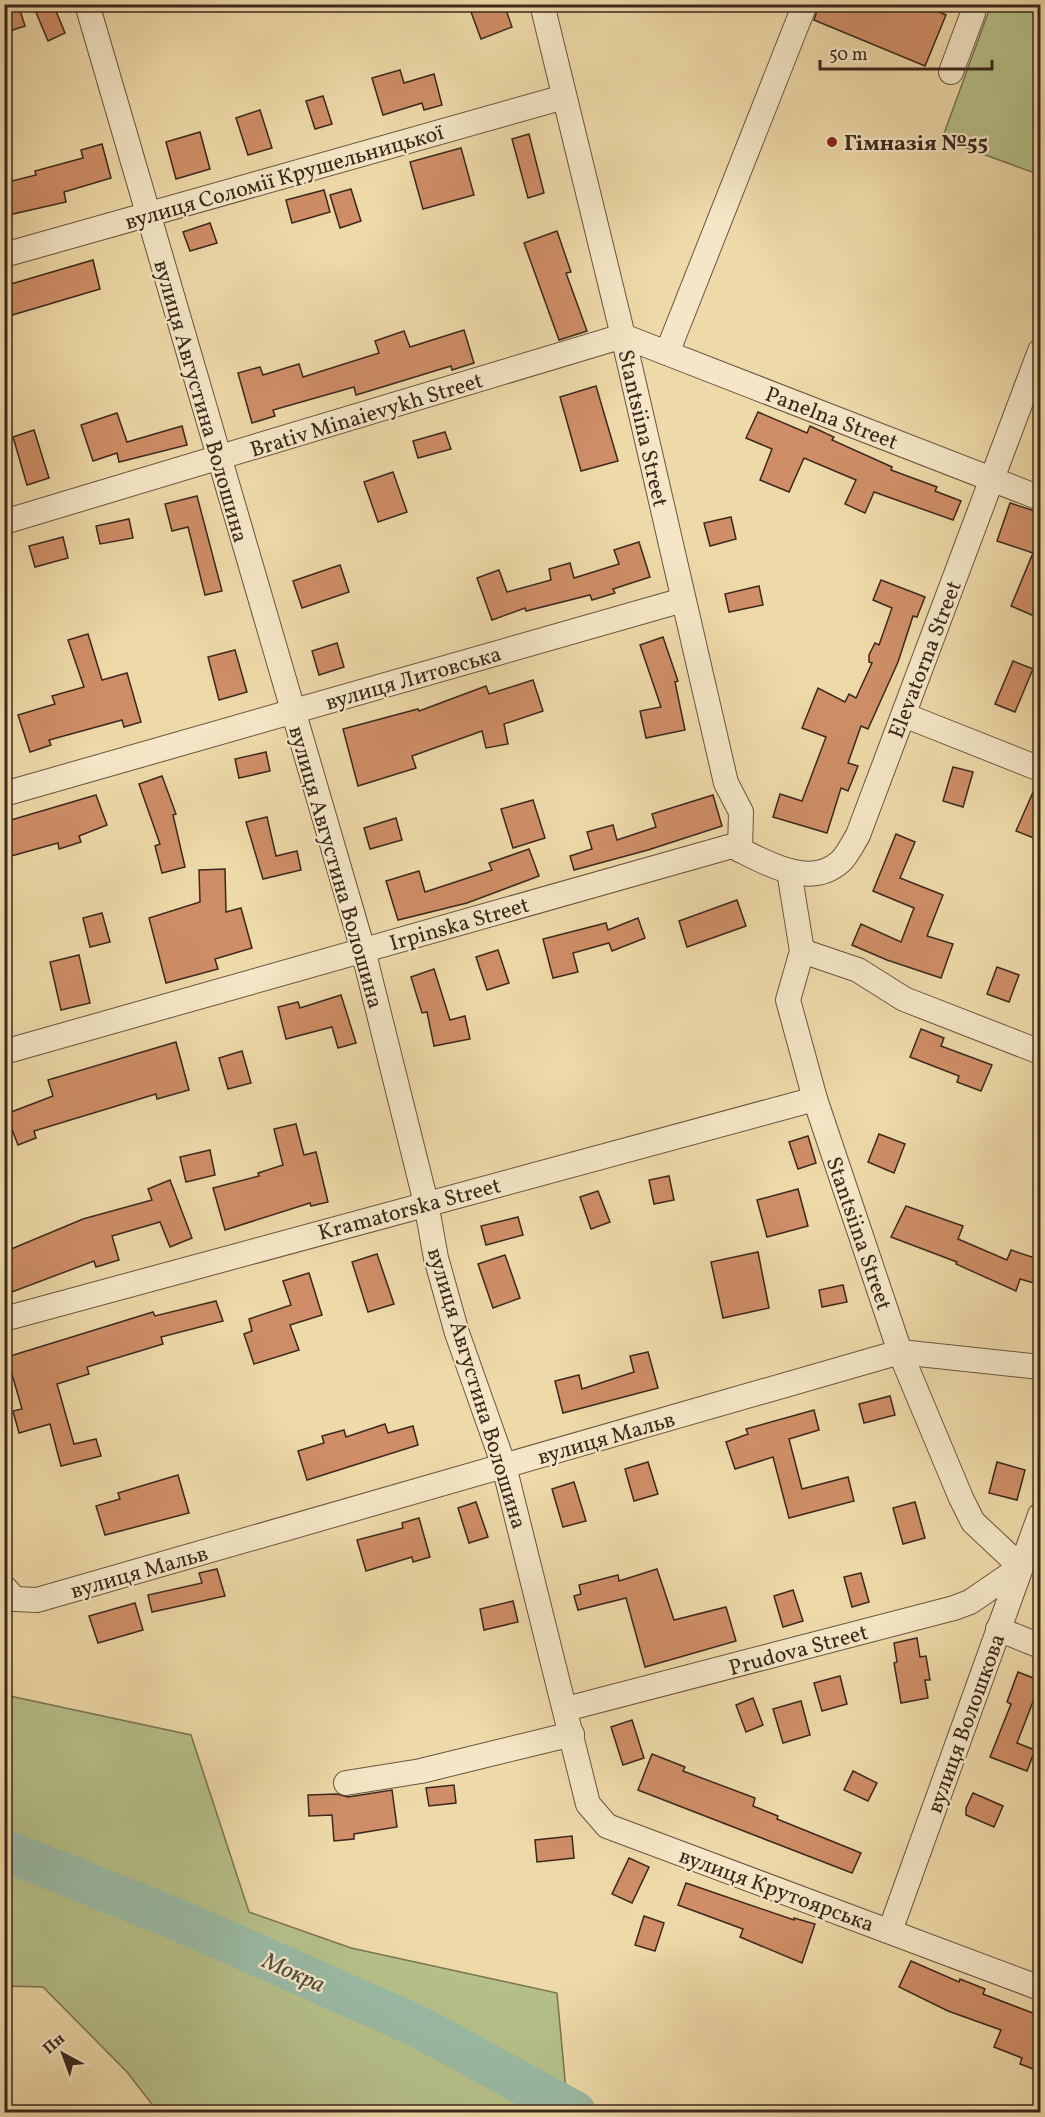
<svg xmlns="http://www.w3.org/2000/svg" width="1045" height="2117" font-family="Vollkorn,serif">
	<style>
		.green { fill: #b6c089; stroke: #797452; stroke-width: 1.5 }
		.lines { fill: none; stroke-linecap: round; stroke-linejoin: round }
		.river { stroke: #9abaa4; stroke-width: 42 }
		.building { fill: #cf8e67; stroke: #3c281c; stroke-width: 1.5 }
		.minor-casing { stroke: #68543f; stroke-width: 26 }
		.minor { stroke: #f4e6c6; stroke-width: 24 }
		.poi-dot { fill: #8f2418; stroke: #f4e6c6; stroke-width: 2 }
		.labels { text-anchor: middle; stroke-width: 4.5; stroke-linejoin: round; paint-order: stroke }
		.poi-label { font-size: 22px; font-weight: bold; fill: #3c281c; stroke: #f4e6c6; text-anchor: start }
		.street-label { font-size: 22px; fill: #3c281c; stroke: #f4e6c6 }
		.water-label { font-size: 24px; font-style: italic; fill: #544c3e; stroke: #f4e6c6 }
	</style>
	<rect width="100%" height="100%" fill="#eed9a8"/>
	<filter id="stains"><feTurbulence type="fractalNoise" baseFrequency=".00333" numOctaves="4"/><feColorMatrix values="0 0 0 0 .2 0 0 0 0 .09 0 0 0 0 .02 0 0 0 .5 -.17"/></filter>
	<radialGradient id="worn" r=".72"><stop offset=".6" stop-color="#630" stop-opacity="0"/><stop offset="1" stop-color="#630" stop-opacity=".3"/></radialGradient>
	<g class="green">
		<path d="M991,5H1040V175L942,139Z"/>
		<path d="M5,1695L191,1735L249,1912L351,1948L557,1993L568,2112H158L127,2072L43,1987L5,1986Z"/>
	</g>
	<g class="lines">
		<path class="river" d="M4,1850L183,1922L417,2026L575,2112"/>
	</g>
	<g class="building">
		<path d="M49,4H53L65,33L48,41L35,10Z"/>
		<path d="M492,4H504L512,27L481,39L471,12Z"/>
		<path d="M819,4H921L946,15L925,66L814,20Z"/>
		<path d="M19,7L25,26L4,33V12Z"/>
		<path d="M400,70L404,83L434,74L442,105L424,110L422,103L383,115L372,78Z"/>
		<path d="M323,96L332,124L315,129L306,101Z"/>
		<path d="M260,110L272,148L248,155L236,118Z"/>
		<path d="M200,132L210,169L176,179L166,142Z"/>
		<path d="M529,134L544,193L528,198L512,139Z"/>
		<path d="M102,144L111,178L64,192L66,202L4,216V183L36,175L35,171L83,158L81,150Z"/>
		<path d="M461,148L474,195L423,209L410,162Z"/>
		<path d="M351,189L361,221L340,228L330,195Z"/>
		<path d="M324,190L330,212L292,223L286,200Z"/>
		<path d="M210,223L217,243L190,251L183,232Z"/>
		<path d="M557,231L571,272L566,273L587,331L559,340L524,243Z"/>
		<path d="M93,260L100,289L9,316L4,302V286Z"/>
		<path d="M464,330L474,363L452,370L451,366L356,395L354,387L273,410L275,416L252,423L238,373L260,367L263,375L299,364L303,377L379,353L375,341L404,331L410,347Z"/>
		<path d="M596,386L618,461L581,471L560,397Z"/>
		<path d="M758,412L807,433L810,426L834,437L832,440L892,467L891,470L937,487L935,491L961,501L953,520L874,492L865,513L845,504L856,480L804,458L789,492L760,480L772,449L746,438Z"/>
		<path d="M117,413L127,442L182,426L187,445L119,462L117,453L93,461L81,425Z"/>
		<path d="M34,430L49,478L27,485L13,437Z"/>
		<path d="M445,432L451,449L418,458L413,441Z"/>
		<path d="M393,472L407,512L378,522L364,482Z"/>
		<path d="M197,496L222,591L205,595L188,527L172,531L165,504Z"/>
		<path d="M1010,503L1041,513V619L1011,606L1033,553L997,541Z"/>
		<path d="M731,517L736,539L710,546L704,523Z"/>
		<path d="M129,519L133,538L100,544L96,526Z"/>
		<path d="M63,537L68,558L35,567L29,546Z"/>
		<path d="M639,542L650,577L613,589L615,593L592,600L590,595L526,611L525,608L492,620L477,578L499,570L507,592L551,580L549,569L570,563L574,578L619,564L614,550Z"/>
		<path d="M340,565L349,592L302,608L293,581Z"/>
		<path d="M881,580L925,597L917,617L913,616L898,662L868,729L861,726L848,763L858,766L848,791L841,788L827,833L773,817L780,794L802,801L826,737L802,728L818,688L845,702L849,694L856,698L872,663L869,662V655L875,643L879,645L892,608L873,600Z"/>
		<path d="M759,586L763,605L729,612L725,594Z"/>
		<path d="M88,634L102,680L127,673L141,722L124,727L122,720L49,740L51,745L30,752L18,715L55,704L52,696L84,687L68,640Z"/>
		<path d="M663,637L678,681L675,682L685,730L646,738L640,711L661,707L640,645Z"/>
		<path d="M337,643L344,667L319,675L312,651Z"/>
		<path d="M235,650L247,692L219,700L208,657Z"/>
		<path d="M1013,661L1033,669L1015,712L995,704Z"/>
		<path d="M533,680L543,711L504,724L508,744L486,748L482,731L412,756L416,768L358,786L343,729L418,709L419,711L486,686L489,694Z"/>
		<path d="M266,752L270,771L239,778L235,759Z"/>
		<path d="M953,767L973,772L963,807L943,801Z"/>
		<path d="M162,776L176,814L173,815L185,867L162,873L155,846L160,844L139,784Z"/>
		<path d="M1037,783H1041V841L1016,831Z"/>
		<path d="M96,795L107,825L79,836L81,842L59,849L58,843L4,858V822Z"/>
		<path d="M713,795L722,826L648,850L574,870L570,856L592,849L587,832L613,825L617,840L656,827L652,814Z"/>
		<path d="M533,800L545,838L513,848L501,809Z"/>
		<path d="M267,817L276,856L297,851L301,870L263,879L246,822Z"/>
		<path d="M396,818L402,840L370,849L364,828Z"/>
		<path d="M896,834L915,842L900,878L943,895L927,936L953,944L941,978L887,960L852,945L861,924L901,942L914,908L873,891Z"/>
		<path d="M529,849L539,876L467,903L398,920L386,881L419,871L425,892L492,870L489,863Z"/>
		<path d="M225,869L226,912L241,908L252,948L215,959L218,969L166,983L149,918L200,902L199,870Z"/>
		<path d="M737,900L746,926L687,947L679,921Z"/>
		<path d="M102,913L110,942L90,947L83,918Z"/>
		<path d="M638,918L645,938L612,951L609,943L573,953L578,972L553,978L543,939L606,923L608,930Z"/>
		<path d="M498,950L509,983L487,990L476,957Z"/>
		<path d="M79,955L90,1003L61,1010L50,962Z"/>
		<path d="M997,967L1019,975L1009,1002L987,994Z"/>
		<path d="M434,969L450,1020L465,1016L470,1039L434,1046L427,1012L422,1013L411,977Z"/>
		<path d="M341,995L356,1043L338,1048L332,1027L286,1039L278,1007L298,1002L300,1008Z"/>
		<path d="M921,1029L944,1038L941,1046L992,1065L981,1091L957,1082L959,1076L910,1057Z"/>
		<path d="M176,1042L189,1090L157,1099L156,1094L34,1131L36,1138L18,1145L6,1114L53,1096L48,1080Z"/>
		<path d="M242,1051L251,1083L228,1089L219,1058Z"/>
		<path d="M296,1124L304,1155L316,1152L328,1202L311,1206L310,1203L225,1230L213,1188L259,1176L258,1173L283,1165L274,1129Z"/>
		<path d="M879,1134L905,1144L894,1173L868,1162Z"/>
		<path d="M808,1136L816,1163L798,1169L789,1142Z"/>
		<path d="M210,1150L215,1175L186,1182L180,1157Z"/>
		<path d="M669,1176L674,1200L654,1204L649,1180Z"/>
		<path d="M170,1180L192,1238L170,1247L160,1222L112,1236L119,1260L96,1267L94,1261L4,1295V1252L83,1219L152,1200L148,1189Z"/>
		<path d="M798,1189L808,1226L767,1237L757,1200Z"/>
		<path d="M598,1191L610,1222L591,1229L580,1197Z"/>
		<path d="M906,1206L963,1226L958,1239L1007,1260L1011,1250L1041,1260V1285L1020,1279L1016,1291L956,1264L957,1262L891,1237Z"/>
		<path d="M518,1217L523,1235L486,1245L481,1226Z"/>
		<path d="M758,1252L769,1308L723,1318L711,1262Z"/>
		<path d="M377,1254L394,1304L368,1312L352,1262Z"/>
		<path d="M505,1255L520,1298L493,1308L478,1264Z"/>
		<path d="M309,1273L322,1315L290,1325L299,1350L254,1364L244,1334L252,1331L249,1319L291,1305L283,1281Z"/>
		<path d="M843,1285L847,1302L822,1307L819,1290Z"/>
		<path d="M216,1301L223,1321L161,1337L163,1344L87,1367L89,1374L57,1384L74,1444L96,1439L101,1456L61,1466L50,1424L19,1433L13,1411L22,1409L7,1357L153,1312L155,1316Z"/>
		<path d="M648,1352L658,1388L563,1413L555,1381L579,1375L582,1389L634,1372L630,1356Z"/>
		<path d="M890,1396L895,1415L864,1423L859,1404Z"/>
		<path d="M814,1410L819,1430L789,1439L802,1489L848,1477L854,1501L789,1518L773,1457L735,1469L726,1442L748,1434L746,1429Z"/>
		<path d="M385,1424L388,1433L413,1426L418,1445L307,1480L298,1451L324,1443L322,1436L344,1430L346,1437Z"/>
		<path d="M648,1462L658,1494L634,1501L625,1469Z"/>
		<path d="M997,1462L1025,1470L1017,1500L989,1493Z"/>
		<path d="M178,1475L189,1513L105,1535L96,1506L120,1499L118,1493Z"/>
		<path d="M574,1482L586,1521L563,1527L552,1489Z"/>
		<path d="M476,1502L488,1537L469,1543L458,1508Z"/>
		<path d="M915,1502L925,1538L903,1544L893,1508Z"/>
		<path d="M419,1518L430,1557L413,1562L412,1557L366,1571L357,1540L403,1528L402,1523Z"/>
		<path d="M217,1569L225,1596L152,1612L148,1595L202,1583L199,1573Z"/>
		<path d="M657,1569L674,1620L726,1607L736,1641L645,1667L626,1598L578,1610L574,1596L581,1594L579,1585L618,1575L619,1581Z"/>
		<path d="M861,1573L869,1602L852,1607L844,1577Z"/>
		<path d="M793,1590L803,1621L783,1627L774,1596Z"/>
		<path d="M513,1601L518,1622L484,1630L480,1609Z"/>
		<path d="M135,1603L143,1630L98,1643L89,1616Z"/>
		<path d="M917,1638L920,1657L926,1656L930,1680H925L928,1698L901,1703L894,1663L897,1662L894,1643Z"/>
		<path d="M1018,1672L1041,1681L1017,1743L1035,1750L1027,1771L990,1757L1011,1704L1007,1702Z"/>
		<path d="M840,1676L847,1704L822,1711L814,1683Z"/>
		<path d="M753,1698L763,1725L746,1732L736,1705Z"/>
		<path d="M801,1701L810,1735L783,1743L773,1709Z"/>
		<path d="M632,1720L644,1758L623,1765L611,1727Z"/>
		<path d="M652,1754L685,1767L683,1771L755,1798L753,1806L778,1816L777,1819L861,1853L852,1873L638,1790Z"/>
		<path d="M853,1771L877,1783L868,1801L844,1790Z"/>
		<path d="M454,1785L456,1803L429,1806L426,1788Z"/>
		<path d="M392,1790L397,1827L354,1834V1839L334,1841L332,1815L309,1816L308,1795L337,1794L348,1797Z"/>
		<path d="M973,1793L1003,1806L994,1827L966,1815V1808Z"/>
		<path d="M572,1836L574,1858L537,1862L535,1840Z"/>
		<path d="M629,1858L649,1867L632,1903L612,1894Z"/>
		<path d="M686,1883L794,1920V1918L815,1924L802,1963L740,1937L743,1929L678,1905Z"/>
		<path d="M644,1916L664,1923L655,1951L635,1945Z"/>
		<path d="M911,1961L959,1982L960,1979L985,1989L983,1994L1038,2015L1041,2014V2072L1020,2064L1022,2058L994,2047L1001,2030L948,2011L899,1987Z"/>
	</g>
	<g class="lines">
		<g class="minor-casing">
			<g id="minor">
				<path d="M87,4L363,950L426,1203L436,1258L457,1333L504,1466L588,1804L607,1826L1040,1988"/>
				<path d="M542,4L623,336L726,783L741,812L740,850"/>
				<path d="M951,72L973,13L971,4"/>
				<path d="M4,255L564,97"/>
				<path d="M667,353L805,4"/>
				<path d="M4,522L623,336L1040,498"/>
				<path d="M904,715L1040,769"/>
				<path d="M4,794L683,600"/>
				<path d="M802,951L858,970L904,999L1040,1052"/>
				<path d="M4,1052L732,846C764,861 808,890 840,862C847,856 853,843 858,835L1040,351"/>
				<path d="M4,1319L815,1099"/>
				<path d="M4,1587L15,1599L37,1600L900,1352L1040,1367"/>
				<path d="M998,1629L1040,1646"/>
				<path d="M566,1709L954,1608L970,1602L1021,1567L973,1522L961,1498L900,1352L815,1099L788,1000L802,951L789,871"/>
				<path d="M346,1783L421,1771L572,1734"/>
				<path d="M890,1931L1040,1515"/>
			</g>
		</g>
		<use href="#minor" class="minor"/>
	</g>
	<circle class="poi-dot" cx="832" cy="142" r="6"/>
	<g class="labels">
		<g class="poi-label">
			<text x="844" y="150">Гімназія №55</text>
		</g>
		<g class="street-label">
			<text transform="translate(284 176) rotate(-16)" y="8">вулиця Соломії Крушельницької</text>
			<text transform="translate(202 401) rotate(74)" y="8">вулиця Августина Волошина</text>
			<text transform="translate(366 414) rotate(-17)" y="8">Brativ Minaievykh Street</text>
			<text transform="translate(832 417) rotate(21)" y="8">Panelna Street</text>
			<text transform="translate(644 428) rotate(77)" y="8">Stantsiina Street</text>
			<text transform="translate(924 659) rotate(-69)" y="8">Elevatorna Street</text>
			<text transform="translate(413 677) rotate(-16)" y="8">вулиця Литовська</text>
			<text transform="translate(337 867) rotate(74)" y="8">вулиця Августина Волошина</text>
			<text transform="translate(459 923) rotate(-16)" y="8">Irpinska Street</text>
			<text transform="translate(409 1208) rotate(-15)" y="8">Kramatorska Street</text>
			<text transform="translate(860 1233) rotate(71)" y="8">Stantsiina Street</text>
			<text transform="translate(478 1388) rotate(73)" y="8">вулиця Августина Волошина</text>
			<text transform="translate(606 1437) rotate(-16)" y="8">вулиця Мальв</text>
			<text transform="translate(139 1571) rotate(-16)" y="8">вулиця Мальв</text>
			<text transform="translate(798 1649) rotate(-15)" y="8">Prudova Street</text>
			<text transform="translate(965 1723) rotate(-70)" y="8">вулиця Волошкова</text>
			<text transform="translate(777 1889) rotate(20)" y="8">вулиця Крутоярська</text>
		</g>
		<g class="water-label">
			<text transform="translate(294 1972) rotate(24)" y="8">Мокра</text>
		</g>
	</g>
	<rect width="1045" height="2117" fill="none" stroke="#eed9a8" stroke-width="24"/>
	<rect x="6" y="6" width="1033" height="2105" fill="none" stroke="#3c281c" stroke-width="3"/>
	<rect x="12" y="12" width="1021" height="2093" fill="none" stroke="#3c281c" stroke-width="1.5"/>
	<g transform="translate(63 2054) rotate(319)" stroke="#f4e6c6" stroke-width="4.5" paint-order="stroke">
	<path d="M0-4.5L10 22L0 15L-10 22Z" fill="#3c281c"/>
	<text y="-9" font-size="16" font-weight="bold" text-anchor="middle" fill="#3c281c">Пн</text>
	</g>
	<path d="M820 60v9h172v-9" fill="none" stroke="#3c281c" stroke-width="3"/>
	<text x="829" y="60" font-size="18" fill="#3c281c" stroke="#f4e6c6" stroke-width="4.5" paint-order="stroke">50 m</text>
	<rect width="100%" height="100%" filter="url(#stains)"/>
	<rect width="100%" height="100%" fill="url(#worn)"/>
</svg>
